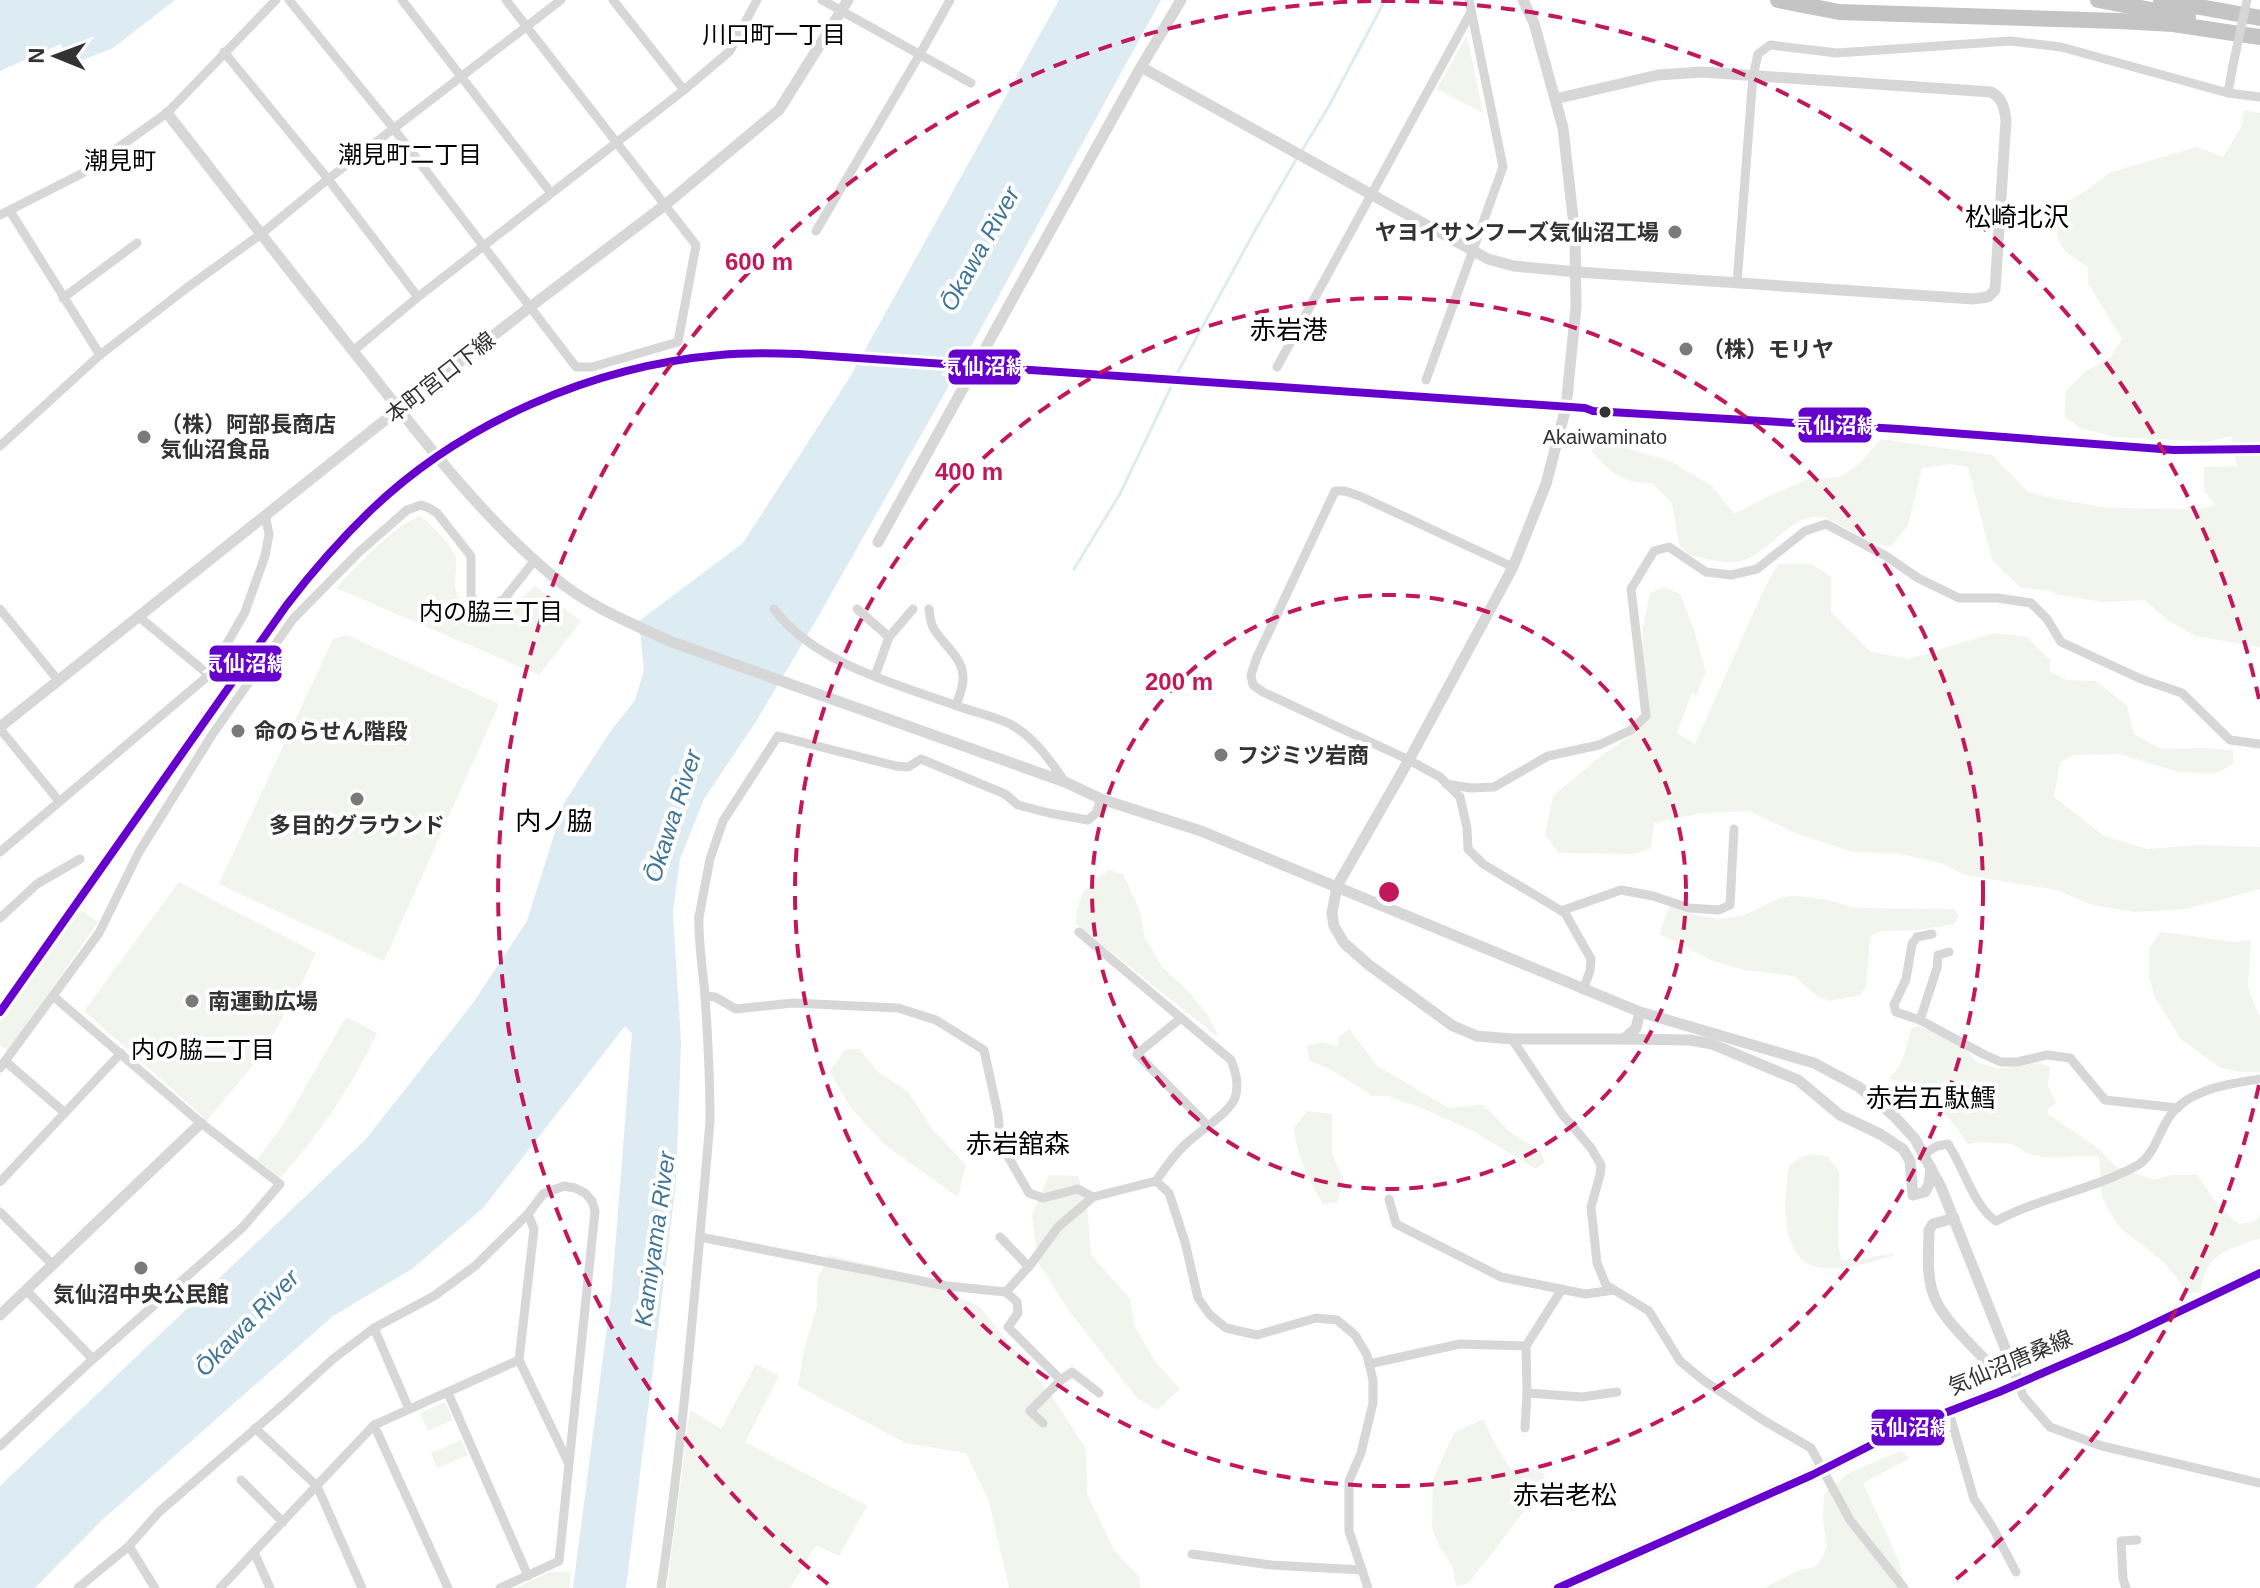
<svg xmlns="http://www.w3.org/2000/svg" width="2260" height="1588" font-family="Helvetica,'Noto Sans JP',sans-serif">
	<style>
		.green { fill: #f1f5ed }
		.water { fill: #ddebf3 }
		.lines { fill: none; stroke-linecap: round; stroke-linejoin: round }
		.stream { stroke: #ddebf3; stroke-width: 3 }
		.minor { stroke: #d7d7d7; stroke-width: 9 }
		.tertiary { stroke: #d7d7d7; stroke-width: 11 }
		.primary { stroke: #cacaca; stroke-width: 14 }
		.motorway { stroke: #c4c4c4; stroke-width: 16 }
		.minor-bridge { stroke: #d7d7d7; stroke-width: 9 }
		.bus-1-casing { stroke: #fff; stroke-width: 14 }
		.bus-1 { stroke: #60c; stroke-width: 8 }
		.ring { fill: none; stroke: #c2185b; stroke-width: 4; stroke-dasharray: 14 10 }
		.poi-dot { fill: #7a7a7a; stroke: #fff; stroke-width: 3 }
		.bus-dot { fill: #333; stroke: #fff; stroke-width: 3 }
		.labels { text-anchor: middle; stroke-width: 8; stroke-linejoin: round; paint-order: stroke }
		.bus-label { font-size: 20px; fill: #333; stroke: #fff }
		.poi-label { font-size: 22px; font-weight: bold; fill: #333; stroke: #fff; text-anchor: start }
		.street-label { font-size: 22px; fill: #333; stroke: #fff }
		.neighbourhood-label { font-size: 24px; fill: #000; stroke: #fff }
		.water-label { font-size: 24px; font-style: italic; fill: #3f7597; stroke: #fff }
		.quarter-label { font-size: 26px; fill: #000; stroke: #fff }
		.centre { fill: #c2185b; stroke: #fff; stroke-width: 4 }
		.ring-label { font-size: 24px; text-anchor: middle; font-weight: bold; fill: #c2185b; stroke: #fff; stroke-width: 8; stroke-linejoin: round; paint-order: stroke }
		.line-badge { stroke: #fff; stroke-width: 3 }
		.badge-label { font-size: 22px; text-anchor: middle; font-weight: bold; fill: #fff }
	</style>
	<rect width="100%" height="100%" fill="#fff"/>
	<g class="green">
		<path d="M1467,35L1483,113L1437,89Z"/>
		<path d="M2244,110L2260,113V647L2196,636L2166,619L2145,600L2104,602L2060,595L2046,590L2021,588L1992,560L1968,467L1951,464L1922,468L1908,525L1891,546C1870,546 1854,532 1835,522C1832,521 1828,518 1824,517C1794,511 1770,551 1744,560C1729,566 1705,558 1689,555L1679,544L1672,503L1652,483C1618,482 1615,475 1591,451L1601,441L1670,461L1712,486L1734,514L1771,495L1809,479L1841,477L1861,462L1881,439L1992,455L2028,492L2056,499L2108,508L2201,509L2216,505L2204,491V467L2237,466L2231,436L2207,442L2116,437L2080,428L2065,417L2066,391L2086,371L2110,358L2122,339L2088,283V267C2056,246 2055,246 2058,207L2087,190L2111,172L2197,147L2223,157L2242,126Z"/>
		<path d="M420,516C430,523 454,547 456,559C457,569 453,581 456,591C462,608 478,619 495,620L535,586L581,621L539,675L336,588C358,566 392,527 420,516Z"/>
		<path d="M1778,564H1812L1831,577V612L1871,652L1909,659L1994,633L2027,637L2050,660V672L2067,680L2096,681L2127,706L2134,734L2161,749L2203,748L2233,750V764L2217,773L2178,772L2120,754L2073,755L2060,762L2054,797L2104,836L2147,849L2198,845L2260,847V889L2186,909L2135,912L2092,905L2057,890L1965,875L1941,863L1897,853L1853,852L1795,833L1750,811L1702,813L1654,823L1651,848L1635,854L1559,853L1545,835L1553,796L1601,756L1634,733L1645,702L1642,663L1643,626L1650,593L1663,587L1680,594L1694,630L1706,672L1696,696L1692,692L1677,733L1695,744L1764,589Z"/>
		<path d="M347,635L499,704L384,961L219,884L333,639Z"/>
		<path d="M1109,870L1123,874L1140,911L1145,938L1163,968L1189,992L1209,1017L1219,1038L1075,923C1081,890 1082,889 1109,870Z"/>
		<path d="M179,882L316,953L298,991L259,1058L207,1120L84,1011Z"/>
		<path d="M1796,896L1828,900L1854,908L1954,909L1959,916L1954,924L1918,930L1880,931L1870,937L1866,987L1860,995L1830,1001L1818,997L1794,976L1744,970L1711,960L1659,934L1670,906L1692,914L1717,919L1742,916L1783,897Z"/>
		<path d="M80,910L98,922L9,1051L0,1045V1022Z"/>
		<path d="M2161,932L2234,942L2251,940L2248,987L2258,1014L2260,1015V1072H2242L2221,1068L2182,1040L2155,998L2149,976V948Z"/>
		<path d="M346,1017L377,1033C351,1087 320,1134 280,1178L257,1160L287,1119Z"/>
		<path d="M1917,1026L1937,1032L1962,1046L1977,1062L1999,1069L2038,1063L2050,1067L2048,1086L2056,1103L2048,1109V1114L2099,1149L2116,1167L2154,1180L2171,1175H2198C2209,1194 2221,1210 2239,1224L2254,1222L2260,1215V1238C2228,1250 2204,1253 2201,1292L2189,1293L2163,1261L2118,1226L2102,1197L2099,1156L2044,1157L2027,1153L2012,1144L1980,1142L1968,1144C1952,1119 1934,1100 1907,1086C1901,1082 1895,1081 1889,1078C1903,1068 1907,1045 1911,1029Z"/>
		<path d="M1349,1029L1377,1066L1449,1108L1483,1105L1510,1132L1540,1151L1545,1162L1536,1169L1475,1132L1422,1108L1388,1096H1373L1331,1070L1309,1060L1307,1046L1323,1042L1337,1047L1339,1037Z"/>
		<path d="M846,1049H859L878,1072L908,1092L933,1130L966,1165L958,1197L885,1145L851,1108L830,1071Z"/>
		<path d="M1307,1111L1332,1114V1153L1343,1180L1338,1202L1323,1204C1308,1178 1297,1157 1294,1128Z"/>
		<path d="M1806,1155L1827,1156L1839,1171L1838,1243L1841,1260C1859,1263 1878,1253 1897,1254C1875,1262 1825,1277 1805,1262C1779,1242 1785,1193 1789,1165Z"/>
		<path d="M1049,1175L1078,1176L1087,1205L1091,1255L1130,1299L1134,1325L1156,1363L1180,1389L1157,1410L1136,1397L1070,1312L1038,1262L1032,1215Z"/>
		<path d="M828,1255L901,1272L979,1306L1054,1399L1086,1449L1087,1494L1114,1550L1139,1577L1140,1588H1009L989,1501L966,1453L906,1443L798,1386L804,1350L817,1306L818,1278Z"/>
		<path d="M756,1364L779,1376L745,1442L867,1506L839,1556L816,1545L790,1588H667L690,1410L721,1429Z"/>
		<path d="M445,1402L453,1420L428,1431L420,1413Z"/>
		<path d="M1483,1419L1495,1444L1510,1468L1533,1469L1545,1474L1540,1490L1486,1561L1468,1583L1456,1586L1453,1568L1439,1545L1432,1528L1433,1480L1454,1433Z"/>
		<path d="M461,1440L468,1455L437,1468L431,1453Z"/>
		<path d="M1900,1451L1910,1458L1863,1483L1898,1559L1905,1588H1764L1797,1571L1817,1566L1827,1548L1823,1519L1824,1494L1849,1473Z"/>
		<path d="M550,1572H571L569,1588H516Z"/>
	</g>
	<g class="water">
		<path d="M0,0H175L113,48L70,65L61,44L0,71Z"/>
		<path d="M1059,0H1161L968,352L814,624L757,720L704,799L680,859L673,912L681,1043L676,1182L626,1588H573L612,1288L632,1033L625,1026L484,1207L412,1269L333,1316L102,1520L35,1588H0V1486L366,1139L473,1003L527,921L564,803L610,732L635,700L644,670L639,621L743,543L850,377Z"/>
	</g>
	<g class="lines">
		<g class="stream">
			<path d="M1301,152L1329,106L1385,0"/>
			<path d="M1074,569L1120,494L1181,366L1257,227L1297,158"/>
		</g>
		<g class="minor">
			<path d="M289,0L394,129L576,367H592L678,342L696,245L506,0"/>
			<path d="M402,0L551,193"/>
			<path d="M613,0L684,90"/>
			<path d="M822,0L971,83"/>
			<path d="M224,52L328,179L418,297"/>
			<path d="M2228,93L2233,65"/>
			<path d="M10,211L100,355"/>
			<path d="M0,215L81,174L167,113L276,0"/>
			<path d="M816,231L920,54L950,0"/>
			<path d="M1737,283L1753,76L1758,54L1770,45L1837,53L2010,41L2061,47L2228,93L2260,97"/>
			<path d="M63,298L137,243"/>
			<path d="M353,351L418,297L684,90L730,51L757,0"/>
			<path d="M1277,367L1471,12"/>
			<path d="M1426,380L1503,167L1469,0"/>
			<path d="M0,446L100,355L188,287L261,234L328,179L561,0"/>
			<path d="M1513,567L1362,497L1345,491H1335L1257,657L1251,675L1253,685L1263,692L1409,760L1440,777L1460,797L1467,828L1468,849L1483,864L1565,913L1591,959L1590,971L1583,990"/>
			<path d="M0,609L57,679"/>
			<path d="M774,609C816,665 900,685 963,708C978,713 996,717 1010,724C1034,737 1050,760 1065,782"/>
			<path d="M857,609L889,637"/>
			<path d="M929,609C930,616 930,623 934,629C944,646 964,658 963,679C963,688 959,697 956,705"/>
			<path d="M138,616L209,675"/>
			<path d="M875,676L889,637L913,609"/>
			<path d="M0,729L59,801"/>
			<path d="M1446,784L1471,788L1494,787L1548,756L1599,745L1631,730L1646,716L1631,589L1654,551L1669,547L1706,572L1731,575L1757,569L1805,531L1826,524L1886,556L1918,578L1959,598H1998L2031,603L2047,619L2061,642L2141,679L2182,693L2230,740L2260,744"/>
			<path d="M0,852L209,675L245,612L265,556L269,534L265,515"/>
			<path d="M1561,911L1621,890L1653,896L1689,908L1719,910L1730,905L1734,829"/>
			<path d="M699,917L710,859L723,821L778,736L896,766L908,767L921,759L1005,794L1018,805L1049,813L1088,820L1096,813L1101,799"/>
			<path d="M0,918L37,884L80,859"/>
			<path d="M1079,932L1231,1060C1236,1071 1239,1086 1235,1098C1228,1114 1201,1130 1188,1142C1175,1153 1166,1167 1156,1181L1169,1193L1185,1242L1198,1298L1210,1315L1226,1328L1257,1335L1316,1318L1337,1320L1355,1335L1367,1355L1373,1380V1403L1361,1453L1349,1481V1531L1368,1588"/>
			<path d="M1932,934L1917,937L1912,944L1906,979L1894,1005L1896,1012L1920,1020L1985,1055L2001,1062H2017L2047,1055L2070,1058L2105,1100L2178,1108"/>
			<path d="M53,996L201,1123L280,1184L243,1227L93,1359"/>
			<path d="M705,996L715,997L736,1009L793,1003L898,1008L936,1020L984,1050L998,1114L1000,1136L1006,1153L1029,1193L1043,1198L1078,1189L1093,1197L1156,1181"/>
			<path d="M1181,1018L1137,1054L1208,1126"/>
			<path d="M1920,1020L1937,968L1938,955L1949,952"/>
			<path d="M1512,1039L1562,1114L1591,1148L1601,1165L1600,1175L1591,1207L1597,1263L1606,1285L1649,1311L1680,1361L1703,1380L1763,1420L1811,1448L1850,1520L1904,1588"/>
			<path d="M5,1061L65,1113"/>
			<path d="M0,1068L99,933L139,852L212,735L293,619L359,552L407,510L421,505L429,508L437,513L471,556V596L475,602L487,607L504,599L535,560"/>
			<path d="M1924,1154L1937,1146L1948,1144C1963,1166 1974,1207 1996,1221C2041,1197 2093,1190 2138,1165C2153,1156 2159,1133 2168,1119C2186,1089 2229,1084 2260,1079"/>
			<path d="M0,1182L121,1053"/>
			<path d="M1389,1199L1396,1224L1501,1277L1585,1294L1614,1290"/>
			<path d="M0,1212L52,1264"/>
			<path d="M528,1214L534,1229L519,1360L568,1462"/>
			<path d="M700,1237L947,1286L1006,1292"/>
			<path d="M1000,1237L1029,1267"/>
			<path d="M374,1328L409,1409"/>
			<path d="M1369,1364L1460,1344L1526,1346"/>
			<path d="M1061,1380L1072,1372L1099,1393"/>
			<path d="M2019,1383L2023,1396L2050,1427L2102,1446L2260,1483"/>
			<path d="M448,1393L528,1576"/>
			<path d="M1527,1393L1582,1397L1617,1392"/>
			<path d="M1949,1412L1974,1499L1993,1528L2016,1572"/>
			<path d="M1043,1423L1030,1411L1061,1380L1008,1327L1018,1313L1017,1302L1006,1292L1031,1264L1058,1227L1093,1197"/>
			<path d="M374,1425L448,1588"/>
			<path d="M255,1428L317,1486L362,1588"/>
			<path d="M1525,1428L1527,1393L1526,1346L1562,1289"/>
			<path d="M0,1446L93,1359L26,1290"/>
			<path d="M241,1480L283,1522"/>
			<path d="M129,1546L155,1588"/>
			<path d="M254,1552L270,1588"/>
			<path d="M1192,1554L1271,1565L1362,1570"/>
			<path d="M78,1588L129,1546L159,1512L284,1404L333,1359L374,1328L434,1296L475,1266L528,1214L543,1194L564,1186L575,1188L585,1193L592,1201L595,1211L559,1561L500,1588"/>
			<path d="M220,1588L374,1425L519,1360"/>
			<path d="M661,1588C684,1433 696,1278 710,1122C710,1080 708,1038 705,996C703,969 698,943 699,915"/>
			<path d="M2126,1588L2123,1579L2121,1541L2137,1540"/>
		</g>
		<g class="tertiary">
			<path d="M1181,0L1141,67L1488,259L1514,266L1577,272L1973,299L1988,297L1995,290L2006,120C2004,108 2003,98 1991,92L1702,72L1658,75L1555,99"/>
			<path d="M1523,0L1534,23L1563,128L1575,235L1576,307L1566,407L1546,484L1513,567L1409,760L1337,886L1332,913L1334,926L1344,943L1369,965L1453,1026L1477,1036L1512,1039H1624L1636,1028L1640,1012L1814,1063L1859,1087L1894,1116L1915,1139L1941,1187L2019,1383"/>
			<path d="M167,113C234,199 301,286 369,371C427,445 483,518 555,578C588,606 633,624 672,642L1065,782L1101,799L1201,831L1640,1012"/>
			<path d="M878,542L1141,67"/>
			<path d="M0,727L380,424L530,307L665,205L779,110L848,0"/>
			<path d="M1624,1039L1690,1040L1712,1044L1798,1080L1840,1115L1880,1134L1903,1149L1910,1161L1913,1195L1925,1192L1929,1184L1931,1168"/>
			<path d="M1954,1218L1933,1224L1929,1230C1929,1251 1926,1273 1933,1293C1940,1317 1970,1343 1987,1362"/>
			<path d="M0,1315L201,1123"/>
		</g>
		<path class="primary" d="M1558,1588L1812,1475L1901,1430L1999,1392L2128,1336L2260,1273"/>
		<g class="motorway">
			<path d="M1778,0L1839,12L2119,21L2173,24L2260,37"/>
			<path d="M2098,0L2188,17"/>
			<path d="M2161,0L2260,18"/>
		</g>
		<path class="minor-bridge" d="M2233,65L2247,0"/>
		<g class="bus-1-casing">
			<g id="bus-1">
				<path d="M0,1012L286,606C312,572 340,540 371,510C463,422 593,366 720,355C746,352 773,353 799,354L1585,408L1593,411L1899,429L2174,450L2260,449"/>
				<path d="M1558,1588L1812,1475L1901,1430L1999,1392L2128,1336L2260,1273"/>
			</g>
		</g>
		<use href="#bus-1" class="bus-1"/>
	</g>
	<g class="ring">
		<circle cx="1389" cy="892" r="297"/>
		<circle cx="1389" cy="892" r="594"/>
		<path d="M2259 1085A891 891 0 0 1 1950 1584M828 1584A891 891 0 1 1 2259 699"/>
	</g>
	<g class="poi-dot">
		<circle cx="1675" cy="232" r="8"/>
		<circle cx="1686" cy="349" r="8"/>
		<circle cx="144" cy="437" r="8"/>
		<circle cx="238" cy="731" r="8"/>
		<circle cx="1221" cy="755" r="8"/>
		<circle cx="357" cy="799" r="8"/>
		<circle cx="192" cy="1001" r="8"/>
		<circle cx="141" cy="1268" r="8"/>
	</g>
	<circle class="bus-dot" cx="1605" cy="412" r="7"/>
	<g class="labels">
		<g class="bus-label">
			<text x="1605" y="444">Akaiwaminato</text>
		</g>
		<g class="poi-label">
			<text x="1659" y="240" text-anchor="end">ヤヨイサンフーズ気仙沼工場</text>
			<text x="1702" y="357">（株）モリヤ</text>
			<text x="160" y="432">（株）阿部長商店<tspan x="160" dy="25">気仙沼食品</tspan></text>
			<text x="254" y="739">命のらせん階段</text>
			<text x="1237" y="763">フジミツ岩商</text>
			<text x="357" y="833" text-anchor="middle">多目的グラウンド</text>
			<text x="208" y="1009">南運動広場</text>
			<text x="141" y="1302" text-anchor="middle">気仙沼中央公民館</text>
		</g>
		<g class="street-label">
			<text transform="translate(440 377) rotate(-38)" y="8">本町宮口下線</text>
			<text transform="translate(2010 1362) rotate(-23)" y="8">気仙沼唐桑線</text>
		</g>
		<g class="neighbourhood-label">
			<text x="774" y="43">川口町一丁目</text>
			<text x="410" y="163">潮見町二丁目</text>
			<text x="120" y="169">潮見町</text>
			<text x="491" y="620">内の脇三丁目</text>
			<text x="203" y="1058">内の脇二丁目</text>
		</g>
		<g class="water-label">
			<text transform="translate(980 249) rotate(-61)" y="8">Ōkawa River</text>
			<text transform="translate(673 816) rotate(-72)" y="8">Ōkawa River</text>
			<text transform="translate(655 1239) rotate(-82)" y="8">Kamiyama River</text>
			<text transform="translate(247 1323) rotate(-46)" y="8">Ōkawa River</text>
		</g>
		<g class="quarter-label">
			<text x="2017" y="226">松崎北沢</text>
			<text x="1289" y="339">赤岩港</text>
			<text x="554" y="830">内ノ脇</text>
			<text x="1931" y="1107">赤岩五駄鱈</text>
			<text x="1018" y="1153">赤岩舘森</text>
			<text x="1565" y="1504">赤岩老松</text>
		</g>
	</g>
	<circle cx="1389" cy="892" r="12" class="centre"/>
	<g class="ring-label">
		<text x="759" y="270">600 m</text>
		<text x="969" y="480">400 m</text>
		<text x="1179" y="690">200 m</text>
	</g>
	<g class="line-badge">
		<rect x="947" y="348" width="75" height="38" rx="8" fill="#60c"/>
		<rect x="1797" y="406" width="76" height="38" rx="8" fill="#60c"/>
		<rect x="208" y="644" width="75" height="39" rx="8" fill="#60c"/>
		<rect x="1870" y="1408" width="76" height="39" rx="8" fill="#60c"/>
	</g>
	<g class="badge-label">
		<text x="984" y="374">気仙沼線</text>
		<text x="1835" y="433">気仙沼線</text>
		<text x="245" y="671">気仙沼線</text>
		<text x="1908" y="1435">気仙沼線</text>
	</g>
	<g transform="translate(56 56) rotate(271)" stroke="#ffffff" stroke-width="6" paint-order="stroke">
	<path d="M0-6L14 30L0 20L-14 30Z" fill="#333333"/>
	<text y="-12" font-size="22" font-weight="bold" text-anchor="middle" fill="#333333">N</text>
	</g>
</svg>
